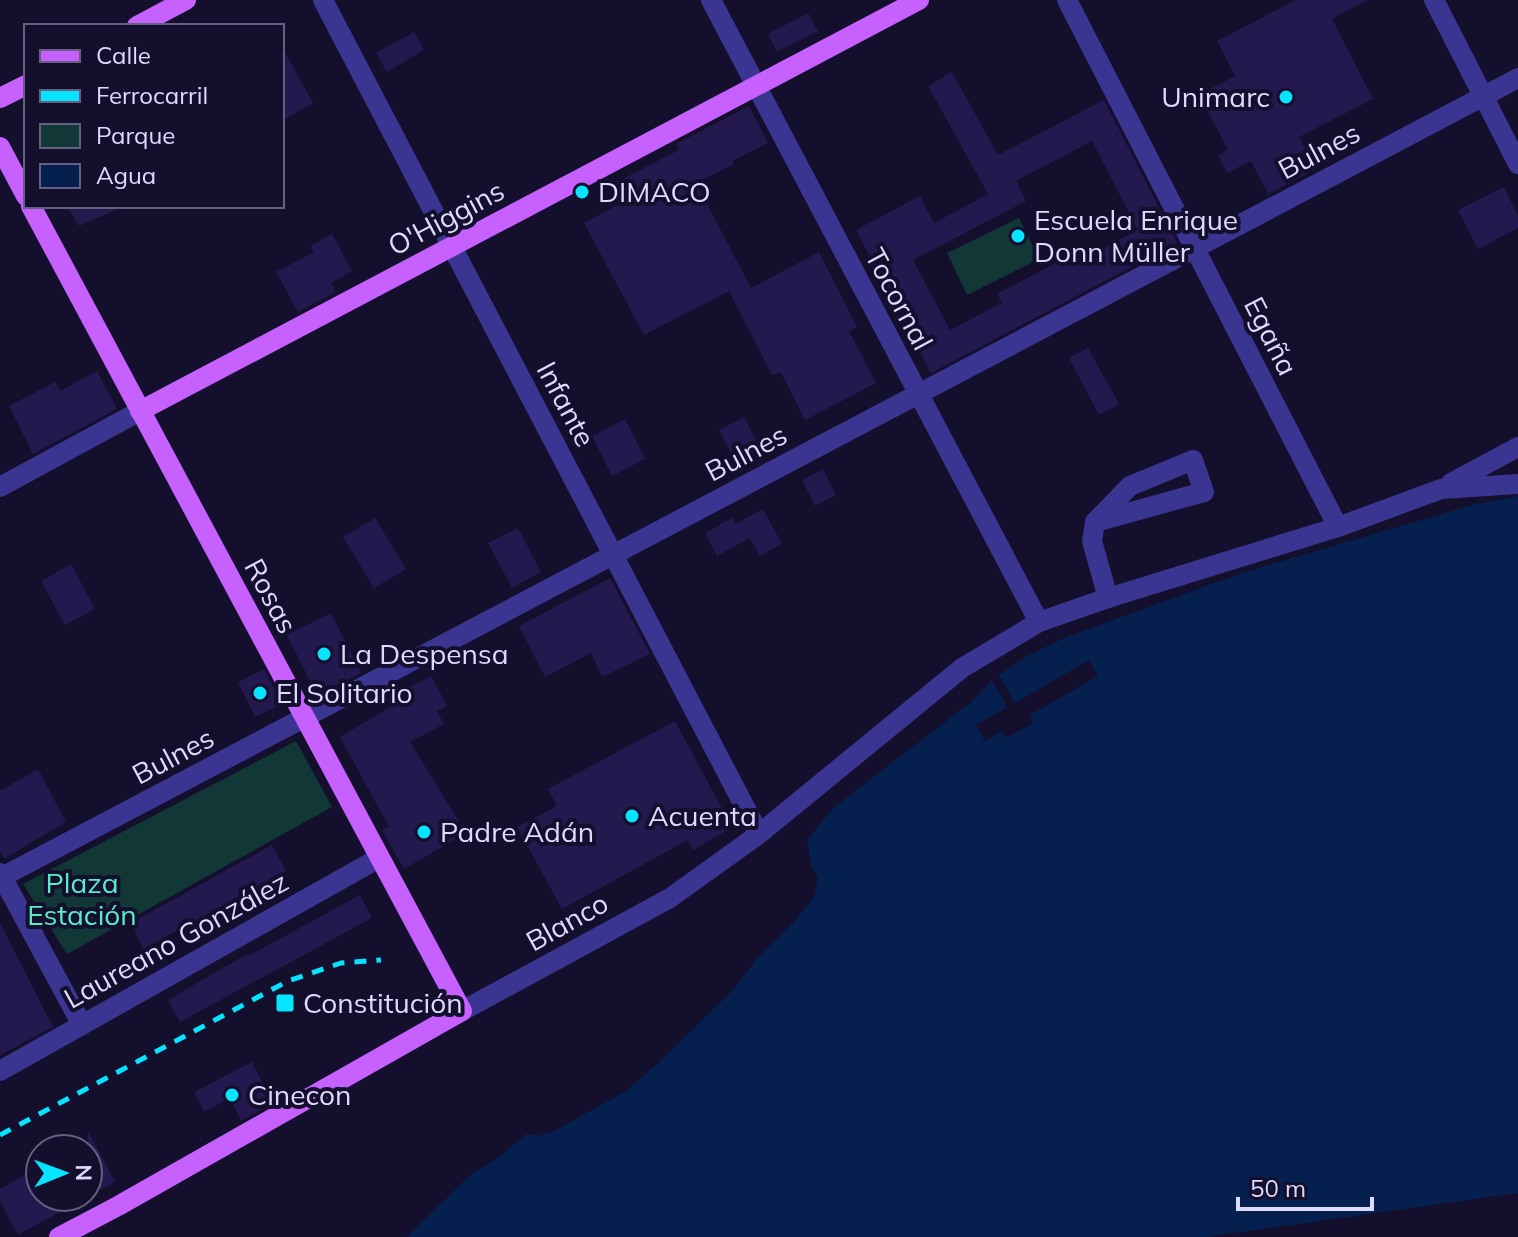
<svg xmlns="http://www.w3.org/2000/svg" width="1518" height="1237" font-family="Mulish,sans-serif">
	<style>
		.green { fill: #113736 }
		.water { fill: #051f4f }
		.pier { fill: #140f2d }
		.building { fill: #24194f; fill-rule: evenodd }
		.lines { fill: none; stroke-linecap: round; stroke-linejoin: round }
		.minor { stroke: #3a3590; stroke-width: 20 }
		.major { stroke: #c661ff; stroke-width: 20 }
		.rail { stroke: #06e4ff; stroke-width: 5; stroke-dasharray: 12 10; stroke-linecap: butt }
		.poi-dot { fill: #06e4ff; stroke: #140f2d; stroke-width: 3 }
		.labels { text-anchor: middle; stroke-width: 8; stroke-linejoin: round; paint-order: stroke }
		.poi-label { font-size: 28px; fill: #dfdaff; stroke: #140f2d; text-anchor: start }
		.street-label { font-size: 28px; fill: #dfdaff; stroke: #140f2d }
		.park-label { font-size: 28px; fill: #59ecc9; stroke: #140f2d }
	</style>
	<rect width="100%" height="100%" fill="#140f2d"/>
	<g class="green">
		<path d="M1019,218L1039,259L967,295L947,253Z"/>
		<path d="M296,741L332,807L67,954L23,884Z"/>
	</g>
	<path class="water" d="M1518,496V1193L1207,1237H407L470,1175L502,1155L526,1134L538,1136L556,1130L626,1091L660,1061L731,992L760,955L792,924L814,897L818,877L811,866L807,840L833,808L971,702L992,680L1027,656L1064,638L1239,574L1472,505Z"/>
	<path class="pier" d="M1089,660L1098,676L1030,715L1033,723L1007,738L1002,731L985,741L976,725L1007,707L992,680L999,676L1015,703Z"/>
	<g class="building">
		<path d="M1296,0H1367L1332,19L1373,99L1299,137L1316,169L1268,194L1251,161L1227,173L1218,155L1228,150L1199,95L1235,76L1217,41Z"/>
		<path d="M808,13L818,31L777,52L768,34Z"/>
		<path d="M414,32L424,50L387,72L376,53Z"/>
		<path d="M282,47L313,103L282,121Z"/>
		<path d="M952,72L998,155L1104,100L1177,243L931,373L856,230L920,196L934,223L988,194L928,86ZM1092,141L1138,230L1069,266L1065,258L997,294L1002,303L950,330L913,260L1026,201L1016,181Z"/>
		<path d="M749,106L768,143L732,161L734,164L696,183L751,288L819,252L857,327L849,331L876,383L805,420L781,372L772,375L729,291L644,335L584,223L618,205L609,186L679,150L676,144Z"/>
		<path d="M1504,187L1518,216V228L1478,249L1458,210Z"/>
		<path d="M67,206H125L79,226Z"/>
		<path d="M332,234L352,271L331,283L336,292L298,312L276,272L314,252L311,246Z"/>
		<path d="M1088,348L1119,404L1099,415L1069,358Z"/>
		<path d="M97,371L117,409L33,454L9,406L55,382L60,391Z"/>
		<path d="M744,417L756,440L731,453L719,430Z"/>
		<path d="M625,419L645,459L612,476L592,436Z"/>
		<path d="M823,469L836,495L815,506L802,480Z"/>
		<path d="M763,509L782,544L760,556L750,538L717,556L705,533L732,518L735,524Z"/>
		<path d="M375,518L406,569L374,588L343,537Z"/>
		<path d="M518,528L541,572L512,588L488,543Z"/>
		<path d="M71,564L95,609L65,625L41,581Z"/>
		<path d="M610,578L650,654L602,677L591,653L545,677L519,626Z"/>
		<path d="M331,613L361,673L317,695L287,635Z"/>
		<path d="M264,669L282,704L255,717L238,682Z"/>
		<path d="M431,676L447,706L437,711L444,724L410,742L466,833L404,869L382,830L389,827L340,737L392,706L388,698Z"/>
		<path d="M675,721L732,827L693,850L688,840L562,909L517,827L557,806L548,789Z"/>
		<path d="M38,769L66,822L4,859L0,851V791Z"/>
		<path d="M272,845L286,871L143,949L131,923Z"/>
		<path d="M360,895L372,918L180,1022L168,1000L247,954L248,956Z"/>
		<path d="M0,923L53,1027L0,1055Z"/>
		<path d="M252,1062L273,1103L241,1121L230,1098L204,1112L194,1092Z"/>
		<path d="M88,1131L115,1182L88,1196Z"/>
		<path d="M40,1167V1197H87L18,1235L0,1201V1189Z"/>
	</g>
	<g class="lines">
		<g class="minor">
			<path d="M323,0L759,834"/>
			<path d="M711,0L1039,622"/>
			<path d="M1067,0L1338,527"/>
			<path d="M1434,0L1518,164"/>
			<path d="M1451,483L1518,447"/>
			<path d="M0,487L140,411"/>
			<path d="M1095,522L1130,486L1193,460L1204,492L1095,522L1092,541L1108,598"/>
			<path d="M0,873L82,1025"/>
			<path d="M0,878L1518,78"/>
			<path d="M462,1011L670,898L759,834L962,668L1039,622L1108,598L1338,527L1441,489L1518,484"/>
			<path d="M0,1071L379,858"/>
		</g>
		<g class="major">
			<path d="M137,26L186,0"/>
			<path d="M0,98L26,85"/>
			<path d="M0,147L26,196"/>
			<path d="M31,206L462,1011L118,1206L59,1237"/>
			<path d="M140,411L919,0"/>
		</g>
		<path class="rail" d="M0,1135L288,981L341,963L381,960"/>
	</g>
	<g class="poi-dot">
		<circle cx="1286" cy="97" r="8"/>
		<circle cx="582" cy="192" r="8"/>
		<circle cx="1018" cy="236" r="8"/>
		<circle cx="324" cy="654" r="8"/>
		<circle cx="260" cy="693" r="8"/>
		<circle cx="632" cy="816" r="8"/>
		<circle cx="424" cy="832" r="8"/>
		<rect x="275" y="993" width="20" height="20" rx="4"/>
		<circle cx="232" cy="1095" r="8"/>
	</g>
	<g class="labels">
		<g class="poi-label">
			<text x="1270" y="107" text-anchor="end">Unimarc</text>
			<text x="598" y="202">DIMACO</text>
			<text x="1034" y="230">Escuela Enrique<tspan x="1034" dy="32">Donn Müller</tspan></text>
			<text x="340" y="664">La Despensa</text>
			<text x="276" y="703">El Solitario</text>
			<text x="648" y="826">Acuenta</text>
			<text x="440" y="842">Padre Adán</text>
			<text x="303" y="1013">Constitución</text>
			<text x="248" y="1105">Cinecon</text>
		</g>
		<g class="street-label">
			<text transform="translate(1319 151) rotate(-28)" y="10">Bulnes</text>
			<text transform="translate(446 218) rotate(-28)" y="10">O'Higgins</text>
			<text transform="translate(899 299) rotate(62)" y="10">Tocornal</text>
			<text transform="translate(1271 336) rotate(63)" y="10">Egaña</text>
			<text transform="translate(566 404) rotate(62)" y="10">Infante</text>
			<text transform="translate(746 453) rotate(-28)" y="10">Bulnes</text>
			<text transform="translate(271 596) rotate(62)" y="10">Rosas</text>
			<text transform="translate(173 756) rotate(-28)" y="10">Bulnes</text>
			<text transform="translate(567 922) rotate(-29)" y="10">Blanco</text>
			<text transform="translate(176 940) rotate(-29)" y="10">Laureano González</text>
		</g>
		<g class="park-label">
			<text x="82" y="893">Plaza<tspan x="82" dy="32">Estación</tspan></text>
		</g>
	</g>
	<rect x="24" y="24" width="260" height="184" fill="#140f2d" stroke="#656081" stroke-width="2"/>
	<rect x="40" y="50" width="40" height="12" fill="#c661ff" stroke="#656081" stroke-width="2"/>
	<text x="96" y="64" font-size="24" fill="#dfdaff">Calle</text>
	<rect x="40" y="90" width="40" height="12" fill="#06e4ff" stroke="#656081" stroke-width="2"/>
	<text x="96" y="104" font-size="24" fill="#dfdaff">Ferrocarril</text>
	<rect x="40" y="124" width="40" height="24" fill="#113736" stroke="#656081" stroke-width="2"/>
	<text x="96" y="144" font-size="24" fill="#dfdaff">Parque</text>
	<rect x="40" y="164" width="40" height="24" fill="#051f4f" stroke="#656081" stroke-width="2"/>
	<text x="96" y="184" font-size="24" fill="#dfdaff">Agua</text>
	<g transform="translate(64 1173) rotate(89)"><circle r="38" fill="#140f2d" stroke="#656081" stroke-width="2"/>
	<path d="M0-6L14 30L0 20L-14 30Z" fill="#06e4ff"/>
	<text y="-12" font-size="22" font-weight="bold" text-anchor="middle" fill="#dfdaff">N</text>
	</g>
	<path d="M1238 1197v12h134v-12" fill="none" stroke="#dfdaff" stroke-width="4"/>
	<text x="1250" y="1197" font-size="24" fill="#dfdaff" stroke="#140f2d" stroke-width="6" paint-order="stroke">50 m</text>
</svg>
